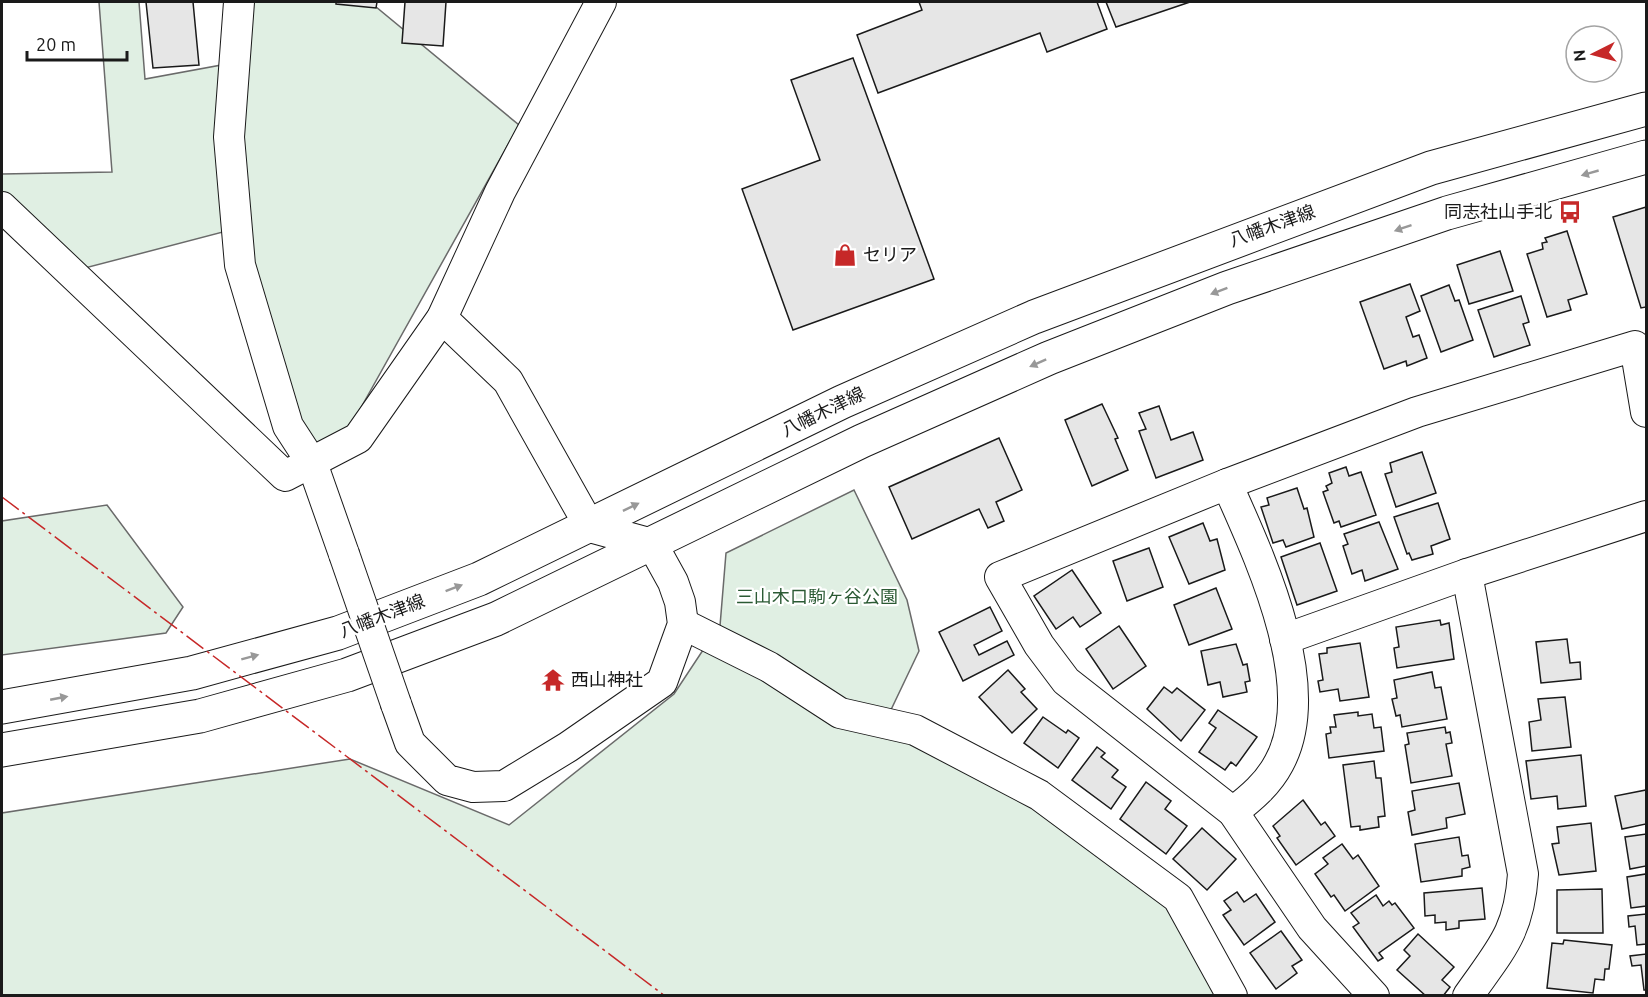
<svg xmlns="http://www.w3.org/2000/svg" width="1648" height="997" font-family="Ubuntu,'Noto Sans JP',sans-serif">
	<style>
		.green { fill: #e0efe3; stroke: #6a6a6a; stroke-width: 1.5 }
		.building { fill: #e6e6e6; stroke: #1a1a1a; stroke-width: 1.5 }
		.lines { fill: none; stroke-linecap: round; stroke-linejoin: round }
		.street-casing { stroke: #1a1a1a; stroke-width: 32 }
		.primary-casing { stroke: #1a1a1a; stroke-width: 35 }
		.street { stroke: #fff; stroke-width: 30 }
		.primary { stroke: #fff; stroke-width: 33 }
		.street-bridge-casing { stroke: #1a1a1a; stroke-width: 32; stroke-linecap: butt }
		.street-bridge { stroke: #fff; stroke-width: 30 }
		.power { stroke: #c62828; stroke-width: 1.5; stroke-dasharray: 21 4.5 3 4.5; stroke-linecap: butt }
		.oneway { fill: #989898 }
		.labels { text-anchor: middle; stroke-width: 4.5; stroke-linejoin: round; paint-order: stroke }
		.poi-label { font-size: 18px; fill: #1a1a1a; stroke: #fff; text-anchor: start }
		.street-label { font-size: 18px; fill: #1a1a1a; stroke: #fff }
		.park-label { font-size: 18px; fill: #2b5a34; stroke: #fff }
	</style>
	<rect width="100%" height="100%" fill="#fff"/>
	<g class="green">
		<path d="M99,2H139L145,79L227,64L223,232L85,268L2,193V174L112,172Z"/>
		<path d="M248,2H370L519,125L349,429L307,455L250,247L241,125Z"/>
		<path d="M854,490L907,600L919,651L888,716L800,681L720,626L726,553Z"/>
		<path d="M107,505L183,607L166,633L2,655V521Z"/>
		<path d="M707,644L912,739L1036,806L1170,907L1225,996H2V813L350,759L509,825L674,694Z"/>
	</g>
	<g class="building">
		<path d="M146,2H193L199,65L153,68Z"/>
		<path d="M336,2H377L376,8L336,4Z"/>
		<path d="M405,2H446L443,46L402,43Z"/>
		<path d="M919,2H1097L1107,29L1047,52L1040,33L878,93L857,35L922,10Z"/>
		<path d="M1106,2H1190L1116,27Z"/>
		<path d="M853,58L934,279L793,330L742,189L820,160L791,80Z"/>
		<path d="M1646,207V307L1641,308L1613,217Z"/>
		<path d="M1567,231L1587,294L1568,300L1571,310L1547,317L1527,254L1543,249L1542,243L1547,242L1545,238Z"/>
		<path d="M1500,251L1513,291L1469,304L1457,265Z"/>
		<path d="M1410,284L1420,311L1406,317L1413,337L1419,335L1427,358L1407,366L1406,361L1384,369L1360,302Z"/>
		<path d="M1449,285L1455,301L1459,300L1473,340L1441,352L1421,296Z"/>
		<path d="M1521,296L1529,322L1523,324L1530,345L1494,357L1478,310Z"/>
		<path d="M1102,404L1118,438L1115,439L1128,470L1092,486L1065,420Z"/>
		<path d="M1159,406L1171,440L1193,432L1203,460L1156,478L1139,431L1146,429L1139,413Z"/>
		<path d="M999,438L1022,490L996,502L1004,521L988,528L979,509L912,539L889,487Z"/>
		<path d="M1422,452L1436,493L1396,507L1385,474L1392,472L1390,463Z"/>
		<path d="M1346,467L1349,476L1361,472L1376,515L1341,527L1339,521L1334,523L1323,492L1328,490L1326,486L1332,483L1329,473Z"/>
		<path d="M1297,488L1304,509L1307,508L1314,537L1286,547L1283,540L1273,543L1261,507L1269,505L1267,498Z"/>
		<path d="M1438,503L1450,539L1431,546L1433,554L1412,560L1409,553L1407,554L1394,517Z"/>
		<path d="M1379,522L1398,569L1365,581L1362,570L1352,574L1343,546L1348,544L1344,534Z"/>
		<path d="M1203,523L1210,541L1217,539L1225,570L1189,584L1169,537Z"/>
		<path d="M1320,543L1337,591L1297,605L1281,557Z"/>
		<path d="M1149,548L1163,587L1127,601L1113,561Z"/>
		<path d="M1072,570L1101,613L1080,627L1073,617L1056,629L1034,596Z"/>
		<path d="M1216,588L1232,629L1189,645L1174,605Z"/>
		<path d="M990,607L1002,631L974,645L979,655L1007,641L1014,655L963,681L939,632Z"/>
		<path d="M1440,620L1441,625L1449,623L1454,659L1397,668L1394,648L1399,647L1396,627Z"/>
		<path d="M1119,626L1146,666L1113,689L1086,649Z"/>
		<path d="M1567,639L1570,663L1580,662L1581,679L1541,683L1536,642Z"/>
		<path d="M1360,643L1369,697L1340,701L1338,689L1320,692L1318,681L1323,680L1319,654L1327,653V648Z"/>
		<path d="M1236,644L1243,665L1247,664L1250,681L1245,682L1247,692L1223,697L1220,682L1208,685L1201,651Z"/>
		<path d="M1008,670L1025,689L1021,692L1037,709L1012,733L979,697Z"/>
		<path d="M1432,672L1435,688L1441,687L1447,719L1402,727L1400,715L1396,716L1392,699L1397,698L1394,680Z"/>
		<path d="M1164,687L1172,693L1177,688L1205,710L1181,741L1147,709Z"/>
		<path d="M1565,697L1571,747L1532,751L1529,722L1541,720L1538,699Z"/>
		<path d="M1218,710L1257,737L1236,766L1231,762L1225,770L1199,752L1216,728L1209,723Z"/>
		<path d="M1358,712V716L1372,714L1374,728L1381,727L1384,751L1329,758L1326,734L1331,733L1330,727H1336L1334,715Z"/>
		<path d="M1043,717L1066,733L1068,730L1079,738L1058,768L1024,743Z"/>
		<path d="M1445,727L1446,733L1450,732L1452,743L1446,744L1452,776L1411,783L1405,745L1409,744L1407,733Z"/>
		<path d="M1097,747L1105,753L1101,757L1118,770L1112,777L1126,787L1111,809L1072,780Z"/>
		<path d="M1581,755L1586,806L1558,809L1557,796L1531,799L1526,761Z"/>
		<path d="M1374,761L1376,778H1381L1385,816L1378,817L1379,827L1360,830V826L1351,827L1343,765Z"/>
		<path d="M1146,782L1171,801L1165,809L1187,826L1166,854L1120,819Z"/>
		<path d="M1459,783L1465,814L1446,818L1447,828L1412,835L1408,812L1415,810L1412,791Z"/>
		<path d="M1646,790V824L1622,829L1615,796Z"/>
		<path d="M1303,800L1321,825L1325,822L1335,836L1296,865L1277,838L1280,836L1273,826Z"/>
		<path d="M1591,823L1596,871L1559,875L1552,844L1559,843L1557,827Z"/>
		<path d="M1202,828L1236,859L1207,890L1173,859Z"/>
		<path d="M1646,834V866L1630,869L1625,837Z"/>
		<path d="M1459,837L1462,856L1468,855L1470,867L1462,869V876L1421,882L1415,844Z"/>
		<path d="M1342,844L1353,859L1358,855L1379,886L1345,911L1334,895L1331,897L1315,874L1328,864L1323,858Z"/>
		<path d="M1646,874V906L1631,908L1627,877Z"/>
		<path d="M1482,888L1485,919L1459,921V928L1446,930V922L1435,923V915L1425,916L1424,893Z"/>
		<path d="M1602,889L1603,933H1557V890Z"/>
		<path d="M1237,892L1244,902L1256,894L1275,922L1244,945L1223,915L1231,910L1224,901Z"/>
		<path d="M1376,895L1383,906L1389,901L1392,905L1395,903L1414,928L1379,953L1383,958L1378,961L1353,927L1359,923L1351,913Z"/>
		<path d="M1646,914V944L1637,945L1635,926L1629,927L1628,916Z"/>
		<path d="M1281,931L1302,960L1292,966L1297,973L1276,989L1250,953Z"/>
		<path d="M1418,934L1454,967L1442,980L1450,987L1443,996H1426L1397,970L1410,956L1404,950Z"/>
		<path d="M1564,940L1612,945L1609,969H1605L1604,980L1595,979L1593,993L1547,988L1552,943L1563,944Z"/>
		<path d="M1646,954V990H1644L1641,965L1632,966L1630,956Z"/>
	</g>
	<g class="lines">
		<g class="street-casing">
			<g id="street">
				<path d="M239,2L229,137L240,265L288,426L312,463L344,554"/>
				<path d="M2,207L285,476L358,438L442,318L500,192L601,2"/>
				<path d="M1227,484C1259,556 1321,686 1279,763C1268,784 1251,798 1233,812"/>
				<path d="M1467,574L1523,874C1519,933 1500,950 1468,996"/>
				<path d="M683,624L769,667L840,713L915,730L1039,795L1178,898L1232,996"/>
				<path d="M1285,639L1467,574L1646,516"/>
				<path d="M396,704L410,743L447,780L473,787L504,786L568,747L662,682L683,624L680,602L673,582L652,544L590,527L508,381L442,318"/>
				<path d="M1374,996L1312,928L1233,812L1066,681L1039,645L1000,577L1227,484L1417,412L1635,346L1646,412"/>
			</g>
		</g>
		<g class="primary-casing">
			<g id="primary">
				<path d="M2,707L192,673L338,633L479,579L842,402L1034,317L1431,168L1646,109"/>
				<path d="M2,750L200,716L347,675L496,619L862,441L1049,358L1227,288L1447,213L1646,157"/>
			</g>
		</g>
		<use href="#street" class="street"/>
		<use href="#primary" class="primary"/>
		<g class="street-bridge-casing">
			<path id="street-bridge" d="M344,554L396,704"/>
		</g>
		<use href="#street-bridge" class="street-bridge"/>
		<path class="power" d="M2,497L665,996"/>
	</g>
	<defs><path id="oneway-solid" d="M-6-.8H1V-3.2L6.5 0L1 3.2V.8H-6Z" transform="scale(1.5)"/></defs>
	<g class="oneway">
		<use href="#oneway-solid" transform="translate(1590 173) rotate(164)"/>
		<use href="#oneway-solid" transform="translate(1403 228) rotate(161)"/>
		<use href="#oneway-solid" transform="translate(1219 291) rotate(159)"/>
		<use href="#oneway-solid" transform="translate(1038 363) rotate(156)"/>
		<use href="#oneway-solid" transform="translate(631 507) rotate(-26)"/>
		<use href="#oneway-solid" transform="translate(454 588) rotate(-21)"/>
		<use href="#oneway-solid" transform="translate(250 657) rotate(-15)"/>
		<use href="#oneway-solid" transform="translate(59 698) rotate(-11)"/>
	</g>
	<defs>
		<g id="bus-bare" transform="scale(1.8)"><path d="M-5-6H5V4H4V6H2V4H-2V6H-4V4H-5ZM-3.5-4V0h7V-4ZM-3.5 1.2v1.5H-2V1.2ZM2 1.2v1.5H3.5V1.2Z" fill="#c62828" stroke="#fff" stroke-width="2.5" paint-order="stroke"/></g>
		<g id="shop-bare" transform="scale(1.8)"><path d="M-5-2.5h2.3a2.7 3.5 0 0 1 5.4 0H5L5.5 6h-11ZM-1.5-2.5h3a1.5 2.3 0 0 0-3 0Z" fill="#c62828" stroke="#fff" stroke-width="2.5" paint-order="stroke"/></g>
		<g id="temple-bare" transform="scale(1.8)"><path d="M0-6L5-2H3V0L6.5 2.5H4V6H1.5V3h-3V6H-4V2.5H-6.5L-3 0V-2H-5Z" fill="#c62828" stroke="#fff" stroke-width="2.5" paint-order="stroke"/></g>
	</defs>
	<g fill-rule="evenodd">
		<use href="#bus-bare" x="1570" y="212"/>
		<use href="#shop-bare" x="845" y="255"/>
		<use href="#temple-bare" x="553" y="680"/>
	</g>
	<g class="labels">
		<g class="poi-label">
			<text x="1552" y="218" text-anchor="end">同志社山手北</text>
			<text x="863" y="261">セリア</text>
			<text x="571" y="686">西山神社</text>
		</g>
		<g class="street-label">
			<text transform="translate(1272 226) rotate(-20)" y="6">八幡木津線</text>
			<text transform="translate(823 412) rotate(-26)" y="6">八幡木津線</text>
			<text transform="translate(382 616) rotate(-21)" y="6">八幡木津線</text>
		</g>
		<g class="park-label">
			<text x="817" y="603">三山木口駒ヶ谷公園</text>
		</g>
	</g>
	<rect width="1648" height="997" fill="none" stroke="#1a1a1a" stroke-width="6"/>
	<g transform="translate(1594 54) rotate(264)"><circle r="28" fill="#ffffff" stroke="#a3a3a3" stroke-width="1.5"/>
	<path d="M0-4.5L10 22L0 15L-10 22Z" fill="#c62828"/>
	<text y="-9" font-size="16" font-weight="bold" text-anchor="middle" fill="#1a1a1a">N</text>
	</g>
	<path d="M27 51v9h100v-9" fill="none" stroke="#1a1a1a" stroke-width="3"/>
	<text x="36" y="51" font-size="18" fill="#1a1a1a" stroke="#ffffff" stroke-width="4.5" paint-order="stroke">20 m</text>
</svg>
